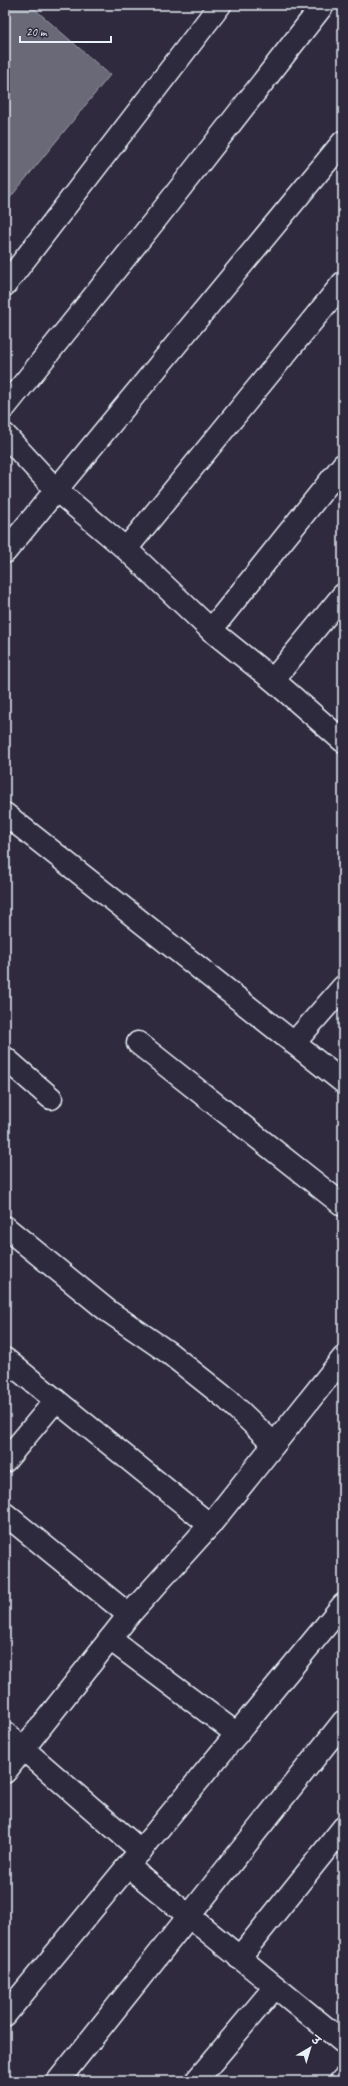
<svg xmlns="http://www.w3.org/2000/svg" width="348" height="2086" font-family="Caveat,'Playpen Sans Deva',sans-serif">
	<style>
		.water { fill: #696978; stroke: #9c9fab }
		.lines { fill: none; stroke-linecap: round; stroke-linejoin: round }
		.minor-casing { stroke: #e8f1f8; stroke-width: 25 }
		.minor { stroke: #2f2a3d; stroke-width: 22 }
	</style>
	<rect width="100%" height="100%" fill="#2f2a3d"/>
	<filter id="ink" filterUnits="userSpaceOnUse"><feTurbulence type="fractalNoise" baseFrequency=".025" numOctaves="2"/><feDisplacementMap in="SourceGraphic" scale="8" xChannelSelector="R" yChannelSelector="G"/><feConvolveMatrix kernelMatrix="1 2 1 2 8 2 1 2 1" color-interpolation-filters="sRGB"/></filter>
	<g filter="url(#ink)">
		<path class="water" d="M5,5H30L110,75L5,204Z"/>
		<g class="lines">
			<g class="minor-casing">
				<g id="minor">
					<path d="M5,285L220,5"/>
					<path d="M5,407L156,219L323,5"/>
					<path d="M5,435L55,489L126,549L211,630L273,680L343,741"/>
					<path d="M126,549L343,283"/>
					<path d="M5,552L343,142"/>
					<path d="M211,630L343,465"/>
					<path d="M273,680L343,595"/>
					<path d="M5,814L343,1082"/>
					<path d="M138,1043L343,1205"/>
					<path d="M294,1043L343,987"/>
					<path d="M5,1058L51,1098"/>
					<path d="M5,1227L108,1311L169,1353L228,1400L274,1444"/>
					<path d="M5,1359L210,1525"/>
					<path d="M5,1461L56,1400"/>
					<path d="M5,1514L129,1615"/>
					<path d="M110,1639L237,1734"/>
					<path d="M5,1733L141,1851"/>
					<path d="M5,1772L129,1615L210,1525L343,1358"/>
					<path d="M129,1867L343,2042"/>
					<path d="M239,1958L343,1828"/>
					<path d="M5,2015L343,1605"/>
					<path d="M58,2081L343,1722"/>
					<path d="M196,2081L275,1987"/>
					<path d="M341,2081L343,2079"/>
				</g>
			</g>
			<use href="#minor" class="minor"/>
		</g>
	</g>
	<rect width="348" height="2086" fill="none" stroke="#2f2a3d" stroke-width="20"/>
	<rect x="10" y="10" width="328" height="2066" fill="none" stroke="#e8f1f8" stroke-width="1.5" filter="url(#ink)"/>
	<g transform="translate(310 2048) rotate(38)" stroke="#2f2a3d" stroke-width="3" paint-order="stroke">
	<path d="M0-3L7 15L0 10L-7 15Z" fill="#e8f1f8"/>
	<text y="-6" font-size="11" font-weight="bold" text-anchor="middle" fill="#e8f1f8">उ</text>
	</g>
	<path d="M20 36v6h91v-6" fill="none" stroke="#e8f1f8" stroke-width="2"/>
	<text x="26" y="36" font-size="12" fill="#e8f1f8" stroke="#2f2a3d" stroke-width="3" paint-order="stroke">20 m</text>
</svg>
